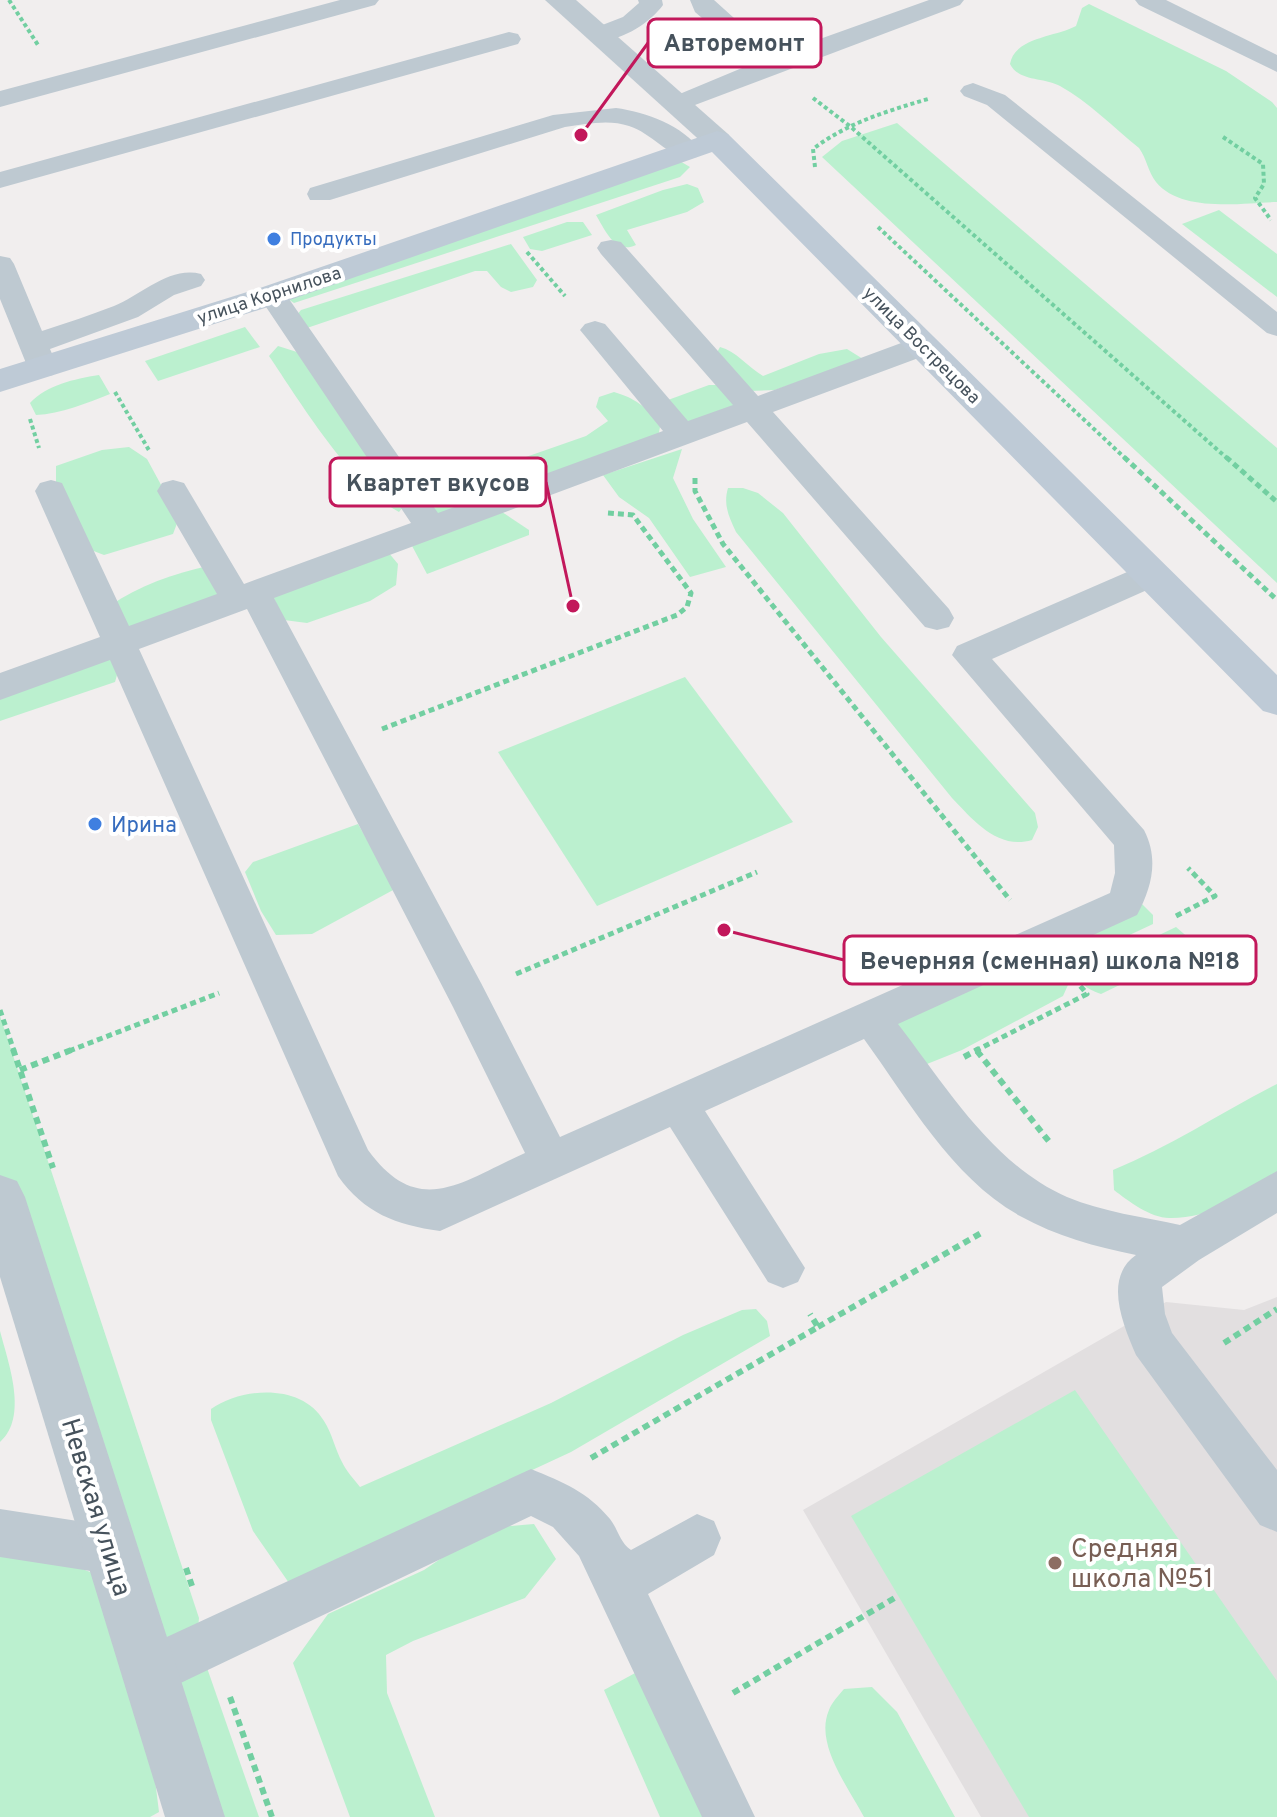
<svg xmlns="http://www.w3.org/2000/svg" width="1277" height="1817" font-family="Overpass,sans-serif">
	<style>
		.education { fill: #e2dfe0 }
		.green { fill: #bbf0cf }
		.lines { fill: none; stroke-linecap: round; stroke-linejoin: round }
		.path-far2 { stroke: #72cfa1; stroke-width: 4; stroke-dasharray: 4 3; stroke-linecap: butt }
		.path-far1 { stroke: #72cfa1; stroke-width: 5; stroke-dasharray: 6 4; stroke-linecap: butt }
		.path { stroke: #72cfa1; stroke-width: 6; stroke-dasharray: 7 5; stroke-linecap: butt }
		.lane { fill: #bec9d1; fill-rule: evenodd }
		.street { fill: #bec9d1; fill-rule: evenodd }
		.secondary { fill: #becad6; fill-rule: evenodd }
		.shop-dot { fill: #3f7fe0; stroke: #fff; stroke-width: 3 }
		.education-dot { fill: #8d6e63; stroke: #fff; stroke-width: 3 }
		.labels { text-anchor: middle; stroke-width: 8; stroke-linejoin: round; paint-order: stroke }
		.far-shop-label { font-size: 18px; fill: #366cbe; stroke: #fff; text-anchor: start }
		.far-street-label { font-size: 18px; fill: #46525c; stroke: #fff }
		.shop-label { font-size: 22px; fill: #366cbe; stroke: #fff; text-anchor: start }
		.near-street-label { font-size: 26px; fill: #46525c; stroke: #fff }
		.near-education-label { font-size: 26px; fill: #785e54; stroke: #fff; text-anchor: start }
		.leader { fill: none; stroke: #c2185b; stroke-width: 3 }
		.callout-dot { fill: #c2185b; stroke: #fff; stroke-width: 3 }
		.callout { fill: #fff; stroke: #c2185b; stroke-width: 3 }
		.callout-label { font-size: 24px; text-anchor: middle; font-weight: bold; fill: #46525c }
	</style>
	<rect width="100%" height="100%" fill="#f1eeee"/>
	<path class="education" d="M1277,1297V1817H981L803,1510L1166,1302L1244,1310Z"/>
	<g class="green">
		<path d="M1089,4L1226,71L1272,102L1277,108V202C1242,203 1181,213 1156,182C1148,172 1147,159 1139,148C1114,128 1088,101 1060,86C1044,77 1019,82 1010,64C1015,37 1056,37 1076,26L1082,8Z"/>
		<path d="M897,123L1277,448V583L822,157L842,141Z"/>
		<path d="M678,160L690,167L680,177L294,303L288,299Z"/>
		<path d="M687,184L698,188L704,202L687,212L627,230L636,245C615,255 605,230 596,215L663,190Z"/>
		<path d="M1219,210L1277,254V297L1182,224Z"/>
		<path d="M567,222H583L592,235L542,251L530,249L523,237Z"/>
		<path d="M511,244L537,280L533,287L511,292L501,287L487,271H475L307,328L295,317L301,310Z"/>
		<path d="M245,327L260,347L158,381L145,361Z"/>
		<path d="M278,346L297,352L405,504L399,512C352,487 300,402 269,356Z"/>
		<path d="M720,347C736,351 748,367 763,376L819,354L847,349L863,359L775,390L748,391L714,358Z"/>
		<path d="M99,375L110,394C87,403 61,414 36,415L30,403C47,385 74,379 99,375Z"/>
		<path d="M709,385H725L742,402L689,427L668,400Z"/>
		<path d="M614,392C635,398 645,407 661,422L658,437L439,519L426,501L429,491L586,436L608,421L596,407L599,397Z"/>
		<path d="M129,447L147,459L179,518L173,534L104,555L91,550L56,485V466L102,450Z"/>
		<path d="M682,449L673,478L693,519L726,567L690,577L649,518L619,497L603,475Z"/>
		<path d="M728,488H743L758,493L783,513L881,637L1035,813L1038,827L1032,840C998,850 974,821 952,798L736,532C729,517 723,505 728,488Z"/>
		<path d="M502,512L529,530V535L427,574L411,544Z"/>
		<path d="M388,552L398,564L396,585L370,601L307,623L284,620L272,594Z"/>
		<path d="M208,566L229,598L126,633L111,605C138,586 175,573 208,566Z"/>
		<path d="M112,658L117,675L115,682L0,721V691Z"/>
		<path d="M685,677L793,822L597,906L498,752Z"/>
		<path d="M358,824L395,889L312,934L276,935L261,911L245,872L253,862Z"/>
		<path d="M1141,903L1153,915V924L1072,962L1063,958L1058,949Z"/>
		<path d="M1176,927L1191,940L1192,950L1101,994C1090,990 1080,986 1080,973L1092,967Z"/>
		<path d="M1032,960L1054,968L1068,985L1063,996L962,1050L927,1064L895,1024Z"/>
		<path d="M0,1016L199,1618L197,1638L171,1656L0,1186Z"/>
		<path d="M1277,1084V1175C1244,1195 1210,1219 1169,1218C1151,1218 1128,1201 1114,1190L1113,1170C1170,1147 1222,1112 1277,1084Z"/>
		<path d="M756,1309L767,1321L770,1336L571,1452L289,1583L253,1531L211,1420V1409C242,1387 302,1383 324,1421C332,1433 335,1449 342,1462C346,1471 354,1479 360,1487L551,1403L683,1335L742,1310Z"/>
		<path d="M0,1331C8,1362 29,1417 0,1442Z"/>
		<path d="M1075,1390L1277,1681V1817H1029L851,1516Z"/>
		<path d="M534,1524L556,1559L525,1598L413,1641L386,1655L387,1693L435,1817H350L293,1663L328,1614L424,1570L486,1528Z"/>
		<path d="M0,1545L30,1549L98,1575L153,1764L159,1812L150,1817H0Z"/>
		<path d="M206,1665L259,1817H208L175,1677Z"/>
		<path d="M648,1666L717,1817H660L604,1690Z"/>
		<path d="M872,1687L897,1712L955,1817H864C849,1788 814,1744 829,1710C832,1702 839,1695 844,1689Z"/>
	</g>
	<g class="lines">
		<g class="path-far2">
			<path d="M9,0L38,45"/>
			<path d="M813,98L851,127L1228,459"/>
			<path d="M1223,137L1263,164L1264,184L1255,198L1271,220"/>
			<path d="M815,167L813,149C847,123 887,111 928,99"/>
			<path d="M878,227L1126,459"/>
			<path d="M527,252L565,296"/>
			<path d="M115,392L150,452"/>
			<path d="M30,419L39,448"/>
		</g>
		<g class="path-far1">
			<path d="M1124,457L1277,600"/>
			<path d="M1226,457L1277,502"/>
			<path d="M695,478V491L723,544L1010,900"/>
			<path d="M382,729L677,615L687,607L691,593L633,515L608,513"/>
			<path d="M1176,916L1215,896L1188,868"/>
			<path d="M516,974L757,872"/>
			<path d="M0,1010L14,1051"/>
			<path d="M69,1051L219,993"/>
			<path d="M975,1051L1087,994L1077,982"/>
		</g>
		<g class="path">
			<path d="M13,1049L53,1168"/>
			<path d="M977,1051L1051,1144"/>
			<path d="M964,1057L979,1049"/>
			<path d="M20,1070L74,1049"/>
			<path d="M818,1327L983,1232"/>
			<path d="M1224,1343L1277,1309"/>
			<path d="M591,1458L818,1327L810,1314"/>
			<path d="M186,1568L193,1589"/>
			<path d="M733,1693L898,1596"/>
			<path d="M230,1697L272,1817"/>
		</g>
		<g class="lane">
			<path d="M340,0H379L375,5L0,107V91Z"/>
			<path d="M638,0H662L663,5C649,24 617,45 592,39L589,34L592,29L623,17L639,3Z"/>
			<path d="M690,0H714L775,55L929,0H964L960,5L679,111L670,108L666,103L670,98L754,63L695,12Z"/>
			<path d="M1135,0H1166L1277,55V72L1139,5Z"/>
			<path d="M509,32L518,34L521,39L518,44L0,188V172Z"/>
			<path d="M973,83L1005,95L1277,312V336L1267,333L987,105L964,96L960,91L964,86Z"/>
			<path d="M616,108C645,112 683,125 701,151L697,157C672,163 653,133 629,126C609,119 586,124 565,127L330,200H310L307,194L310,188L553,115Z"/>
			<path d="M611,240L621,242L758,396L912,339L922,337L932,339L937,346L932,353L773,412L949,609L954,618L949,627L937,630L925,627L747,422L274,598L481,983L560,1137L1110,893L1115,873L1114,845L952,655L957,646L1141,566L1153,562L1165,566L1169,574L1165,582L992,659L1144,830C1159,859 1152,887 1137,915L898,1024C946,1086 992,1164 1067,1197C1103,1212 1143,1217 1180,1225L1277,1171V1213L1199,1260L1162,1287L1165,1314L1172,1333L1277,1470V1532L1260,1525L1136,1355C1123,1325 1103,1278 1136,1255C1096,1247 1056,1236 1020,1216C952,1178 909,1101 864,1039L705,1111L805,1268L798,1282L783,1288L768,1282L670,1127L440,1231C396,1225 364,1213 338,1176L110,660L0,700V673L100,637L35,491L40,483L51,480L62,483L129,626L217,594L157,491L162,483L173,480L184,483L244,584L411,523L258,295L262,289L272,286L282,289L438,513L663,431L585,336L580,330L585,324L595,321L605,324L688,421L733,405L601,254L597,248L601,242ZM247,609L453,1007L525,1153C462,1181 419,1220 368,1150L139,649Z"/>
			<path d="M0,256L10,258L14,264L42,331C66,323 91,315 114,306C142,295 169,266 201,274L205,280L201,286L174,295L138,317L50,349L58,368L53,375L43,377L33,375L28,368L0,299Z"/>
			<path d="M531,1469C563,1482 588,1492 610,1519C618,1529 620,1543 631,1550L697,1514L714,1521L721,1538L714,1555L648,1594L755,1817H702L579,1556L553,1527L531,1516L166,1690L148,1697L130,1690L123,1672L130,1654Z"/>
			<path d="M0,1509L110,1526L127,1533L134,1550L127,1567L110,1574L0,1557Z"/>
		</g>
		<g class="street">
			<path d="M545,0H576L728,134L732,140L728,146L717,149L706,146Z"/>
			<path d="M0,1175L17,1181L25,1197L225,1817H165L0,1277Z"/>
		</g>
		<path class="secondary" d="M717,131L728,134L1277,675V715L1263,711L712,152L284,302L0,392V369L260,288Z"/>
	</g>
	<g class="shop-dot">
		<circle cx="274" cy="239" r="8"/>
		<circle cx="95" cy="824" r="8"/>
	</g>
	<circle class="education-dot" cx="1055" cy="1563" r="8"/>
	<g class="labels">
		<g class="far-shop-label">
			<text x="290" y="245">Продукты</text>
		</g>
		<g class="far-street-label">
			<text transform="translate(269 295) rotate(-18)" y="6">улица Корнилова</text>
			<text transform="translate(922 345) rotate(45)" y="6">улица Вострецова</text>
		</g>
		<g class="shop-label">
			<text x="111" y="832">Ирина</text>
		</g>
		<g class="near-street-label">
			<text transform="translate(97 1507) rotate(73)" y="9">Невская улица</text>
		</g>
		<g class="near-education-label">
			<text x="1071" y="1557">Средняя<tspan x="1071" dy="30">школа №51</tspan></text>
		</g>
	</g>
	<path class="leader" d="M581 135L648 43M573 606L546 482M724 930L844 960"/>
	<g class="callout-dot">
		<circle cx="581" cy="135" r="8"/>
		<circle cx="573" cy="606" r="8"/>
		<circle cx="724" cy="930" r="8"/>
	</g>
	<g class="callout">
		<rect x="648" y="19" width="173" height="48" rx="8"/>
		<rect x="330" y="458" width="216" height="48" rx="8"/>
		<rect x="844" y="936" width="412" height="48" rx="8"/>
	</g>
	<g class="callout-label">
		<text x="734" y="51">Авторемонт</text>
		<text x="438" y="491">Квартет вкусов</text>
		<text x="1050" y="969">Вечерняя (сменная) школа №18</text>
	</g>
</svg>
